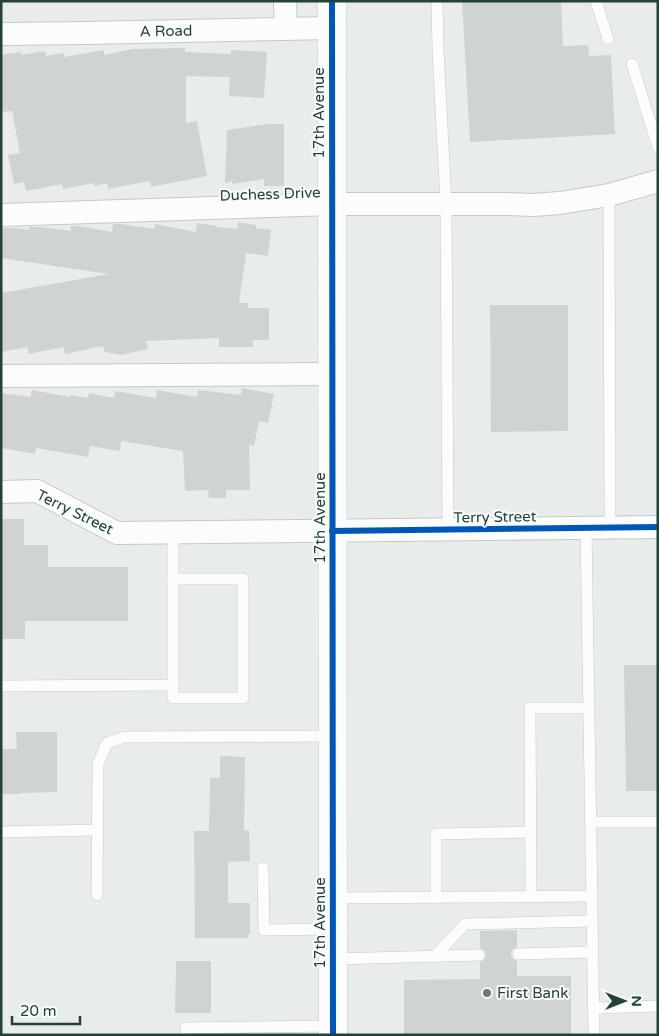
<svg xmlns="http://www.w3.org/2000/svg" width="659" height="1036" font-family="'Varela Round',sans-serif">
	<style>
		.building { fill: #cfd4d2 }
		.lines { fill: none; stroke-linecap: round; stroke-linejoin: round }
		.lane-casing { stroke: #c5cac8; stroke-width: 12 }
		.street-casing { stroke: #c5cac8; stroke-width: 24 }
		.secondary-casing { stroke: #c3cbc8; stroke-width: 29 }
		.lane { stroke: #fcfcfc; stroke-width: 11 }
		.street { stroke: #fcfcfc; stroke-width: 22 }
		.secondary { stroke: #fcfcfc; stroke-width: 28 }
		.cycleway-casing { stroke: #f7fbf9; stroke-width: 9 }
		.cycleway { stroke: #0057b8; stroke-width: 6 }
		.poi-dot { fill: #697e78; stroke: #f7fbf9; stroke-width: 2 }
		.labels { text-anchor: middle; stroke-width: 4; stroke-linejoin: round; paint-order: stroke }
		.street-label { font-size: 15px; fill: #24423a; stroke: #f7fbf9 }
		.poi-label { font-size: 15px; fill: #24423a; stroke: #f7fbf9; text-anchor: start }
	</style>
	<rect width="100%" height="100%" fill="#e8edeb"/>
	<g class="building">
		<path d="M462,1H561L563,46L588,45L589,56L611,55L615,134L470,142Z"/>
		<path d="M185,48V52L231,54V50L267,52L264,98L229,96L230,77L186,76V123L197,121L207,176L151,187L150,181L108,189L107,183L94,186V183L63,189L62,184L26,191L24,182L14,184L8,155L20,153L12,111L1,112V55L21,52V55L45,51L46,56L64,53V57L104,50V55L133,49Z"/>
		<path d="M268,124H284V186H264V179L232,184V181L225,183L227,130Z"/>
		<path d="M238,222L256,225V228L271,230L268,256L246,253L239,303H248V308H269V340H253V347H219V338L146,341L148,349L121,355L105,352L103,346L65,354L64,347L29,354L27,347L1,352V293L109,274L1,258V228H13L29,230V227H43L70,231L71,226H78L112,232L113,224H121L154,229L155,224L196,232L197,223L217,226V227L237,229Z"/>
		<path d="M490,305H568V431L491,432Z"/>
		<path d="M242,388L274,394L268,423L259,421L254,446L249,445L250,490H226V498H209L208,490L185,491L183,451L121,441L120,451L90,446L88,457L36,448L35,454L1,448V393L30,397L32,390L70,397V395L88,398L89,393L114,398L115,391L156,398L157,390L197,397L198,390L241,395Z"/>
		<path d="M1,519H24V545H48V567H128V621H25V639H1Z"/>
		<path d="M624,665H658V791H626Z"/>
		<path d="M16,732H57V792L20,793V794H1V749H17Z"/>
		<path d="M220,756L245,757L244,831L249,830L250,861L228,862V903H250V934H248V938H195L194,831H209L210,778H220Z"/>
		<path d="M517,930V947L512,950L511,954L512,958L517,961V976H571V1035H404V980L480,979V962L485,959L486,955L485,951L480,948V931Z"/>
		<path d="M176,961H211V1013H175Z"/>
	</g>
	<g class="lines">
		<g class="lane-casing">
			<g id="lane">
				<path d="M437,1L438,50L446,204L448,530"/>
				<path d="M596,1L608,39"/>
				<path d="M632,64L658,147"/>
				<path d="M609,195L610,528"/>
				<path d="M586,528L594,1035"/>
				<path d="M173,579H243V698H173V685"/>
				<path d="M1,686L173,685V533"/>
				<path d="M591,822H658"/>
				<path d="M1,832L97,830"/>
				<path d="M263,868L264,930L332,929"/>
				<path d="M97,895L98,764L107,743L125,737L332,736"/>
				<path d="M531,896L530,708H589"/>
				<path d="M436,897V834L531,832"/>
				<path d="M332,898L592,896"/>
				<path d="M518,954L592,952"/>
				<path d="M434,957L465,924L592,921"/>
				<path d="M333,959L479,955"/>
				<path d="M594,1008L658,1006"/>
				<path d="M186,1035V1028L333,1026"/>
			</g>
		</g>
		<g class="street-casing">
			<g id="street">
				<path d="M285,1L286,29"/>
				<path d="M1,34L86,33L332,28"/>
				<path d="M1,215L332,204H507L533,205L560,203L609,195L658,181"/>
				<path d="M1,376L332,374"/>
				<path d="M1,492L37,491L117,533L658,527"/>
			</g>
		</g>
		<g class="secondary-casing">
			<path id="secondary" d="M332,1L333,1035"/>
		</g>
		<use href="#lane" class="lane"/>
		<use href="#street" class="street"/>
		<use href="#secondary" class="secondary"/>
		<g class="cycleway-casing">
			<g id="cycleway">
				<path d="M332,1L333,1035"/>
				<path d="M332,531L658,527"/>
			</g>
		</g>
		<use href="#cycleway" class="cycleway"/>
	</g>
	<circle class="poi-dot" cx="487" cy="993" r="5"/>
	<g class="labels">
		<g class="street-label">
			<text transform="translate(166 31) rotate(-1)" y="5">A Road</text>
			<text transform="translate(319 113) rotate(-90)" y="5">17th Avenue</text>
			<text transform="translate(270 194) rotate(-2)" y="5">Duchess Drive</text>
			<text transform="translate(75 512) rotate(26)" y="5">Terry Street</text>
			<text transform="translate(495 517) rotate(-1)" y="5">Terry Street</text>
			<text transform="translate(320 518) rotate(-90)" y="5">17th Avenue</text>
			<text transform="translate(320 923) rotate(-90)" y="5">17th Avenue</text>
		</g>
		<g class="poi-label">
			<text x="497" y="998">First Bank</text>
		</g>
	</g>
	<rect width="659" height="1036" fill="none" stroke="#24423a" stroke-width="5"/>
	<g transform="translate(624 1001) rotate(90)" stroke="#f7fbf9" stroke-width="4" paint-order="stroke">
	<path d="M0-4L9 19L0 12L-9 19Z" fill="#24423a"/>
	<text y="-8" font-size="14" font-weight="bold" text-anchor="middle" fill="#24423a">N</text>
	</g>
	<path d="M12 1016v8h68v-8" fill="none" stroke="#24423a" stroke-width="2.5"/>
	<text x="20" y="1016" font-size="15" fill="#24423a" stroke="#f7fbf9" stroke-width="4" paint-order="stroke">20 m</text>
</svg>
